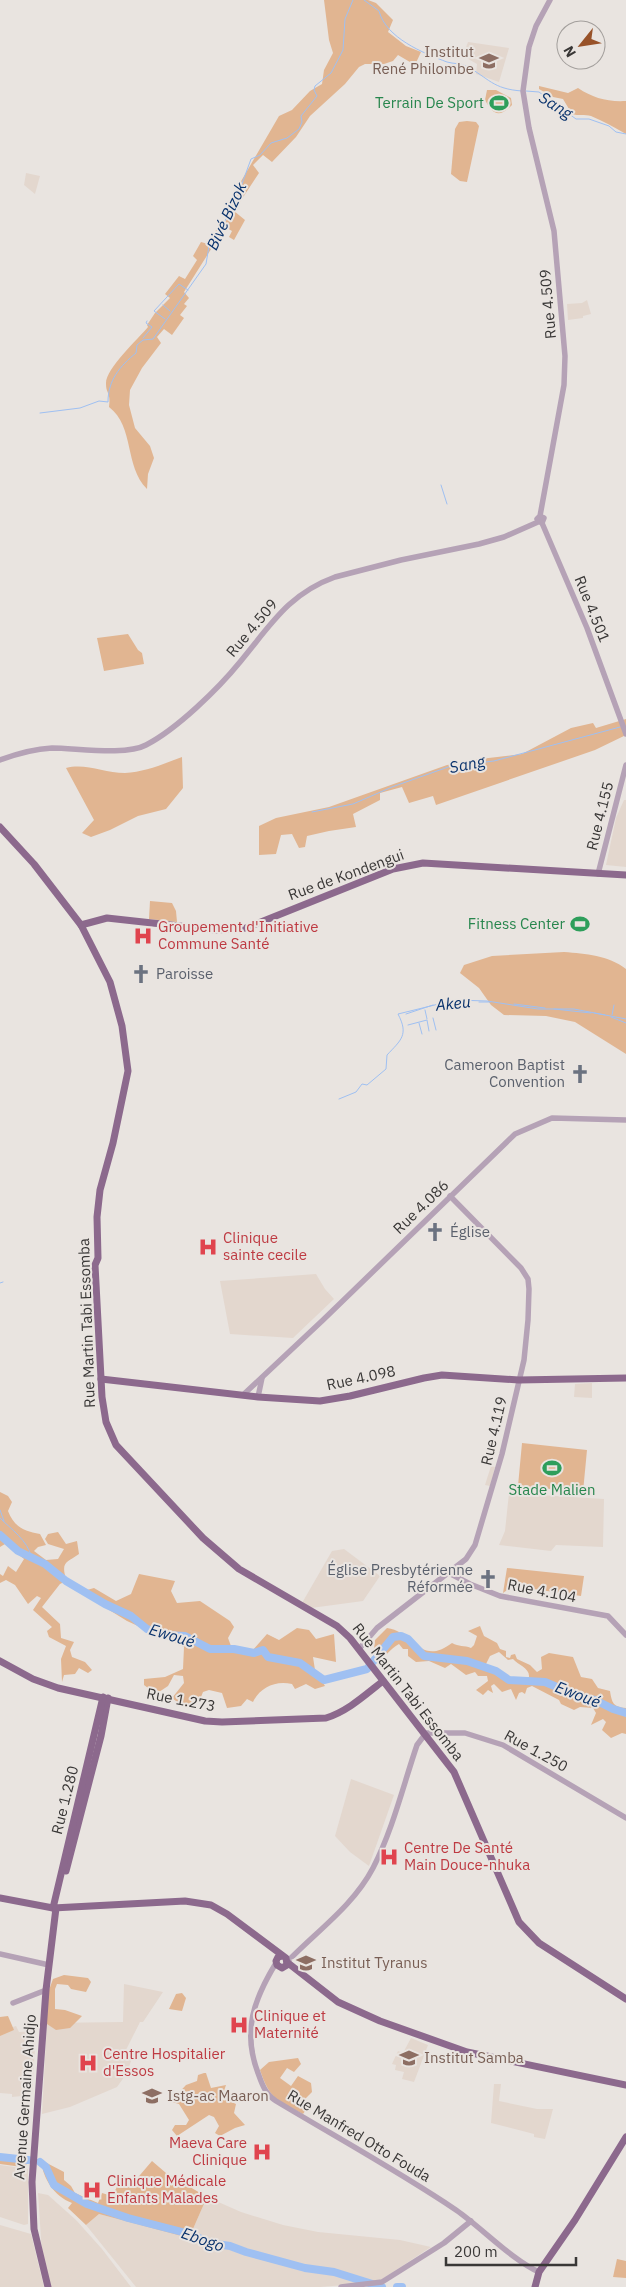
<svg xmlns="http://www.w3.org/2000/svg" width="626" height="2287" font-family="'IBM Plex Sans',sans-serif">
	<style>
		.built { fill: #e3d7ce }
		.green { fill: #e1b591; fill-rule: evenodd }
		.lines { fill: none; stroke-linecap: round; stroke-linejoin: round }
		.stream { stroke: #9fc0f2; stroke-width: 1 }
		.river { stroke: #9fc0f2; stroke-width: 8 }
		.minor { stroke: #b5a2b6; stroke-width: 5.5 }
		.major { stroke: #8c698d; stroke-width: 7 }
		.labels { text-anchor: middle; stroke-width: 4; stroke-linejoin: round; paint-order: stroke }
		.education-label { font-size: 15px; fill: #785e54; stroke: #e9e4e0; text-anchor: start }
		.leisure-label { font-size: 15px; fill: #27864d; stroke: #e9e4e0; text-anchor: end }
		.street-label { font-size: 15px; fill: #393736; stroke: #e9e4e0 }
		.health-label { font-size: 15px; fill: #be3a42; stroke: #e9e4e0; text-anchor: start }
		.worship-label { font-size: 15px; fill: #5b616d; stroke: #e9e4e0; text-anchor: start }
		.water-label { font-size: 16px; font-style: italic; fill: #09326c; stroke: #e9e4e0 }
	</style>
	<rect width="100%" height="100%" fill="#e9e4e0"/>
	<g class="built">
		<path d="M468,42L509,48L499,82L476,74L477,64L463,56Z"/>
		<path d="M26,173L40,176L35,194L24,185Z"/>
		<path d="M587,300L591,314L583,316V318L568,320L567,304L582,303Z"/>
		<path d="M624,800H626V867L606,865L616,818Z"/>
		<path d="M316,1274L325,1289L334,1299L293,1338L230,1334L220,1281Z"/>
		<path d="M592,1383V1398L574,1397L575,1384Z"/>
		<path d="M491,1466L495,1467L490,1486L485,1485Z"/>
		<path d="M509,1493L604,1499L603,1547L556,1545L551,1551L499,1545L505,1531Z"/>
		<path d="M344,1549L380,1576L363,1601L311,1608L302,1603L332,1551Z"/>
		<path d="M351,1779L394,1795L369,1866L350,1852L335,1836Z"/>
		<path d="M124,1984L163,1992L143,2022H140L124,2054L132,2058L127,2073L117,2087L70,2107L42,2114L47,2023L123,2022Z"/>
		<path d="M16,2026L19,2032L36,2031L32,2095L12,2097V2094L0,2093V2031Z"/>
		<path d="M411,2038L428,2045L414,2082L402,2079L404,2072L395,2070L396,2065L392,2064L398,2051L403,2053Z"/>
		<path d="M494,2084H501L499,2101L537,2109H553L545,2139L534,2137V2134L491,2123Z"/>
		<path d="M0,2165L28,2169V2224L24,2225L0,2217Z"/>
		<path d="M38,2193L48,2195L76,2220L102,2249L131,2287H51L42,2254Z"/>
		<path d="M207,2197L241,2212L283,2225L318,2232L400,2240L431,2247L381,2280L370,2283L320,2287H136L86,2225L99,2214L189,2238Z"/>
		<path d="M0,2225L31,2234L44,2287H0Z"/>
	</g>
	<g class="green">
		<path d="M324,0H368L376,3L393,20L388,32L406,46L421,52L415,65L398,55L393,61L384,64H365L359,67L345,84L310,116L296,137L272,162L263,155L253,165L259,173L234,211L245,220L234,240L229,237L232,231L225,227L184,292L189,298L184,304L187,306L180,315L184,318L172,335L164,329L157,337L161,343L142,368L130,390L129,405L135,428L150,446L154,458L148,474L147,489C124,466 135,427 109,407C111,392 106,394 106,384C105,369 138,339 148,327L147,325L155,313L170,298L165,294L179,276L185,279L197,260L193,256L201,242L208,244L219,225L223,226L231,212L232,200L240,183L279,116L292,110L310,91L322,84L324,70L333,53L329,40Z"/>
		<path d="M539,86L568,93L578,88C593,98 607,102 626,101V134C614,127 603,121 591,116C585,114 578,116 572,114L563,99L553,97L539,89Z"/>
		<path d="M487,90H496L511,98L512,105C499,118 493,115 485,100Z"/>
		<path d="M467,121L476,122L479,126L467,182L460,181L451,174L455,129L459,122Z"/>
		<path d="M128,634L138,650L142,653L144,664L104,671L97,638Z"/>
		<path d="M626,719V735L595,750L436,805L433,796L409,803L402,787L380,793V800L353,814L356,827L329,831L307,836L305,847L299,848L292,834L281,835L276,854L259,855V826L276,818L329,807L447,765L480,759L522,754L571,728L593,723L596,728Z"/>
		<path d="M182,757L183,788L166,809L138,816L110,830L91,837L82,833L94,820L66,768C86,763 104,773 125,773C145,772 163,764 182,757Z"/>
		<path d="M150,901L172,903L176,911L177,922L149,919Z"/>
		<path d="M564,952C586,954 608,955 626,969V1054L575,1022L546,1016L504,1015L491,1005L479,988L460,973L464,965L492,956Z"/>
		<path d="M522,1443L587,1450L583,1492L518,1486Z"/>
		<path d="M0,1492L8,1496L12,1502L8,1511C14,1527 24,1531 40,1534L46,1545L38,1547L34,1551L46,1560L58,1559L64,1549L48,1544L45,1539L48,1534L58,1532L66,1544L77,1541L79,1554C66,1563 61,1562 66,1579L87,1590L94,1588L116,1601L131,1594L139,1574L175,1581L171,1591L177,1603L200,1601L230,1621L234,1627L228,1638L231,1646L252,1651L267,1634L279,1640L297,1628L309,1630L316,1639L334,1634L336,1662L313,1657L315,1670L325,1686L315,1689L306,1684L295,1689L292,1684C276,1680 260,1687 253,1702L247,1699L241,1706L227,1708L222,1693L209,1690L203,1692L199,1702L184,1707L172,1698L184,1683L183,1676L174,1675L168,1686L156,1694L144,1685V1679L165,1677L183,1669L184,1647L127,1621L64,1582L60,1584L42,1607L60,1624L61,1638L74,1642L70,1650L72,1657L85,1662L92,1670L88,1673L79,1668L75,1674L64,1675L62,1682L61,1659L66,1646L49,1637L47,1631L52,1627L33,1610L41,1598L37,1596L28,1604L15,1585L6,1580L0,1583V1574L3,1576L8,1566L16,1572L24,1559L5,1544L0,1547Z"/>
		<path d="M507,1568L584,1576L581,1596L513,1586L503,1593Z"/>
		<path d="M480,1626L484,1636L497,1643L500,1649L506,1651V1657L510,1658L511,1655L515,1654L517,1659L530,1665L537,1672L542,1669L541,1657L549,1653L573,1657L581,1677L592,1679L598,1688L610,1691C612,1703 613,1707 626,1708V1734L622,1733L611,1738L602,1730L606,1722L603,1719L591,1725L596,1713L593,1708L580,1707L574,1710L561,1704L559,1700L532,1686L527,1688L525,1694L522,1692L519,1693L516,1700L511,1689L502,1692L494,1684L491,1686L493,1693L488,1690L483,1695L476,1690L488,1681L487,1676H478L475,1672L466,1675L451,1664L445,1668L429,1661L416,1662L408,1656V1649H403L399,1644C390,1649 385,1658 375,1662L373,1658L375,1640L387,1628C415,1632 420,1667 452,1643C459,1647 464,1645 471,1648L474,1645L477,1636L468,1631ZM499,1652L508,1660L513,1659C518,1665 530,1668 529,1677C515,1683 502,1672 488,1668L486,1664L490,1656Z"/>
		<path d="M64,1975L88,1978L91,1982L86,1992L71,1989L68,1985L57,1984L55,1989V2009L65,2010L82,2016L70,2028L56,2030L44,2022L49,1990L53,1979Z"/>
		<path d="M182,1993L186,1998L182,2011L169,2009L176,1994Z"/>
		<path d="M8,2016L14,2030L0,2036V2017Z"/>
		<path d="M298,2058L301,2064L294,2072L287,2068L280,2078L291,2086L298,2076L311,2083L312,2092L303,2101L308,2107L303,2114C277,2100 270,2100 260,2070L269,2062Z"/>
		<path d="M204,2073H206L211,2088L226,2085L223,2094L227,2100L236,2104L234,2113L245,2125L235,2128L220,2136L215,2133L219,2126L214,2117L209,2115L177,2136L172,2130L175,2125H186L189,2120L179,2104L172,2102V2100L186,2085L197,2081L198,2075Z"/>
		<path d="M17,2156L27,2164L22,2167L0,2164V2157Z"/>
		<path d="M41,2160L64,2172V2180L71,2186L75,2193L98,2203L102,2193L112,2196L118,2185L134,2188L137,2185L134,2182L152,2161L166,2173L207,2197L189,2238L99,2214L86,2225L68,2208L72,2203C54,2196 43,2179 41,2160Z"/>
		<path d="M617,2259L626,2261V2278L613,2277Z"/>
	</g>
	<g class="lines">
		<g class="stream">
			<path d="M364,0L379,11C386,38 423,53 447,62C454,64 460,63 466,66C489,78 492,89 522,91"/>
			<path d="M526,91L539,92L576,119H589L609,126L616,132L626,134"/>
			<path d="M163,305L170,311"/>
			<path d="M165,319L154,311L179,284L188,290"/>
			<path d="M143,338L152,327L146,323L147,321"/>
			<path d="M40,413L80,408L99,401L108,402C108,380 120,366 136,353L137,345L143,340L153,339L206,264L209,246L215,240L228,215L229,204L239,192L251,159L260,155L271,143L287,138L299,129L302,122L301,116L317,96L314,90L315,86L331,73L343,50L345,19L353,0"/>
			<path d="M441,485L447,504"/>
			<path d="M312,812L353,804L392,787L451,766L494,761L620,727"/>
			<path d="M479,1002H490"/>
			<path d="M514,1004L545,1008"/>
			<path d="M554,1009L591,1013"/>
			<path d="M425,1010L427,1019"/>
			<path d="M594,1013L605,1015"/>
			<path d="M406,1014L433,1005"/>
			<path d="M612,1015L614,1005"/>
			<path d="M611,1017L626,1023"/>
			<path d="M433,1018L436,1030"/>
			<path d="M419,1023L422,1034"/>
			<path d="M408,1025L427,1020L429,1031"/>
			<path d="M339,1099L356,1092L362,1084L367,1085L386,1069L387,1055C401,1040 409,1035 398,1014L455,1000L487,1001L538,1009H574L626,1019"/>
			<path d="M0,1283L3,1282"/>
			<path d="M0,1510L4,1521"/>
			<path d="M0,1518C11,1529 28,1541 31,1556"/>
		</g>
		<g class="river">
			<path d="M0,1535L18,1551L45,1564L66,1581L105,1604L131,1616L147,1629L164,1635L185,1636L210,1649H234L254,1653L263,1650L268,1657L300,1663L324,1680L367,1669L393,1637L401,1636L408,1639L424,1656L467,1661L496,1671L509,1680L545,1682L583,1698L595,1700L613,1709L626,1713"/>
			<path d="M0,2157L28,2160"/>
			<path d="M40,2162L46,2167L54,2185L87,2204L128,2218L190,2234L210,2243L230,2246L246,2252L305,2268L334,2272L382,2287"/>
			<path d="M397,2287H402"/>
		</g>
		<g class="minor">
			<path d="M540,516L544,518L542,523L537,519L540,516L564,385L565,356L554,231L529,128L523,91L529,47L536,26L550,0"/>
			<path d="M542,523L587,628L626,734"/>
			<path d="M0,760C16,754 34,749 52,748C76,748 126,756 146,745C177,729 218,689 240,662C270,626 288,594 335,577L401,560L479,544L504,537L538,522"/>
			<path d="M598,874L626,765"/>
			<path d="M243,1395L323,1320L515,1134L552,1118L626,1120"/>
			<path d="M258,1397L262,1378"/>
			<path d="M449,1573L470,1584L500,1596L608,1616L626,1635"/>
			<path d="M359,1649L377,1628L466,1559L475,1545L502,1454L524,1360L528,1320L529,1289L528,1279L521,1268L450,1196"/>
			<path d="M0,1954L49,1965"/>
			<path d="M288,1961C317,1931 353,1906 373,1868C393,1829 403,1786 417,1745L426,1733H465L503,1745L626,1818"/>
			<path d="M276,1963C254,1999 242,2031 258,2073C262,2084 265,2094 276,2101C336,2137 398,2171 456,2210C482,2228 512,2260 539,2272"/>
			<path d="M13,2003L46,1990"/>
			<path d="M341,2287L382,2282L444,2243L471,2221"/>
		</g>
		<g class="major">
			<path d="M0,827L34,864L81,925L110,982L122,1026L128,1071L113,1143L100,1190L97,1217L98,1258L95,1265L102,1397L106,1422L116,1445L203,1538L239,1569L337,1626L350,1638L454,1772L519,1922L539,1943L626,1999"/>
			<path d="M81,925L107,918L216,930L246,928L393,869L423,863L626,875"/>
			<path d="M101,1379L258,1397L320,1401L350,1396L424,1378L442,1375L519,1380L626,1378"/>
			<path d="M0,1661L33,1679L58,1688L205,1721L222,1722L326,1718C348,1711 365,1695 383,1681"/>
			<path d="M66,1871L101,1736L108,1698"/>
			<path d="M0,1898L53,1908L185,1901L211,1905L227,1914L286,1958L287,1965L282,1968L277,1965L276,1961L278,1957L282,1956"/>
			<path d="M53,1908L103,1697"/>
			<path d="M288,1963L338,2002L380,2021L467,2052L626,2085"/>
			<path d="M48,2287L34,2229L32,2182L46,1990L56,1908"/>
			<path d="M535,2287L539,2272L575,2220L626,2137"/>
		</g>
	</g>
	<defs>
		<g id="university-bare" transform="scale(1.5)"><path d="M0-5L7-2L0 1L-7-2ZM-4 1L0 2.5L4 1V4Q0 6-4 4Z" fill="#8d6e63" stroke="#e9e4e0" stroke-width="2.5" paint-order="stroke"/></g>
		<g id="stadium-bare" transform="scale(1.5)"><path d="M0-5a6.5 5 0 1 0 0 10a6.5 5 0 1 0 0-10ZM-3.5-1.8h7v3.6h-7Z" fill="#2e9e5b" stroke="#e9e4e0" stroke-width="2.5" paint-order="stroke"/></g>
		<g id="hospital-bare" transform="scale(1.5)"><path d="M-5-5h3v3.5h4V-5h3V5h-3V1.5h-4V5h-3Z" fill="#e0444e" stroke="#e9e4e0" stroke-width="2.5" paint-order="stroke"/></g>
		<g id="church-bare" transform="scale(1.5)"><path d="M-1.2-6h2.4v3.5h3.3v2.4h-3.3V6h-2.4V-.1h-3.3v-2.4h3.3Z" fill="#6b7280" stroke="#e9e4e0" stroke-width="2.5" paint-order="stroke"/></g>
	</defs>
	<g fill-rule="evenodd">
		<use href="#university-bare" x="489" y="61"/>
		<use href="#stadium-bare" x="499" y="103"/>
		<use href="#stadium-bare" x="580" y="924"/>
		<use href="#hospital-bare" x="143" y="936"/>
		<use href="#church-bare" x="141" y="974"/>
		<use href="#church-bare" x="580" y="1074"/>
		<use href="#church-bare" x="435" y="1232"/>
		<use href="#hospital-bare" x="208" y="1247"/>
		<use href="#stadium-bare" x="552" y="1468"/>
		<use href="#church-bare" x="488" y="1579"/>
		<use href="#hospital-bare" x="389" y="1857"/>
		<use href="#university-bare" x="306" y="1963"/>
		<use href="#hospital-bare" x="239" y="2025"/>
		<use href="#university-bare" x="409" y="2058"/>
		<use href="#hospital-bare" x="88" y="2063"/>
		<use href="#university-bare" x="152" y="2096"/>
		<use href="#hospital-bare" x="262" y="2152"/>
		<use href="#hospital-bare" x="92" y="2190"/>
	</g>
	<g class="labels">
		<g class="education-label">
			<text x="474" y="57" text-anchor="end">Institut<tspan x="474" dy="17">René Philombe</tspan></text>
			<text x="321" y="1968">Institut Tyranus</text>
			<text x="424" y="2063">Institut Samba</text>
			<text x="167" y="2101">Istg-ac Maaron</text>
		</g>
		<g class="leisure-label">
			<text x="484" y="108">Terrain De Sport</text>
			<text x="565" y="929">Fitness Center</text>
			<text x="552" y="1495" text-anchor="middle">Stade Malien</text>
		</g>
		<g class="street-label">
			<text transform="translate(548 304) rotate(-95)" y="5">Rue 4.509</text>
			<text transform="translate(592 609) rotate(68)" y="5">Rue 4.501</text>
			<text transform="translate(252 628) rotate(-50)" y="5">Rue 4.509</text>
			<text transform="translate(600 816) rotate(-76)" y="5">Rue 4.155</text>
			<text transform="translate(346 875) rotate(-20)" y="5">Rue de Kondengui</text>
			<text transform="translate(421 1207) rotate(-44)" y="5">Rue 4.086</text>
			<text transform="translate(87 1323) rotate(-92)" y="5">Rue Martin Tabi Essomba</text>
			<text transform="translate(361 1378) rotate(-12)" y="5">Rue 4.098</text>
			<text transform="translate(494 1431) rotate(-77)" y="5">Rue 4.119</text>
			<text transform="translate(542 1591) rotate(11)" y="5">Rue 4.104</text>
			<text transform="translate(408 1692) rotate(52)" y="5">Rue Martin Tabi Essomba</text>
			<text transform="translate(181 1700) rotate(11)" y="5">Rue 1.273</text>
			<text transform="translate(536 1751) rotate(29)" y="5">Rue 1.250</text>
			<text transform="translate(65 1800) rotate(-76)" y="5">Rue 1.280</text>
			<text transform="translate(25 2097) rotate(-86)" y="5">Avenue Germaine Ahidjo</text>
			<text transform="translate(359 2136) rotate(31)" y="5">Rue Manfred Otto Fouda</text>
		</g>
		<g class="health-label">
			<text x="158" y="932">Groupement d'Initiative<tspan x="158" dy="17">Commune Santé</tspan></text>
			<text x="223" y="1243">Clinique<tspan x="223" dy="17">sainte cecile</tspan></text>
			<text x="404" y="1853">Centre De Santé<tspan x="404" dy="17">Main Douce-nhuka</tspan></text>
			<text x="254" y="2021">Clinique et<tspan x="254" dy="17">Maternité</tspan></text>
			<text x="103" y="2059">Centre Hospitalier<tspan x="103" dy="17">d'Essos</tspan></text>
			<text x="247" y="2148" text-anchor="end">Maeva Care<tspan x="247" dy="17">Clinique</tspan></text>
			<text x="107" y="2186">Clinique Médicale<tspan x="107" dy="17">Enfants Malades</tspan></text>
		</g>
		<g class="worship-label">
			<text x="156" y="979">Paroisse</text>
			<text x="565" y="1070" text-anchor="end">Cameroon Baptist<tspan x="565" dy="17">Convention</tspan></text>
			<text x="450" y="1237">Église</text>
			<text x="473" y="1575" text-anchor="end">Église Presbytérienne<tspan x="473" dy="17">Réformée</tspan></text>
		</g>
		<g class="water-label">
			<text transform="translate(556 105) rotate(32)" y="6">Sang</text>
			<text transform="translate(226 216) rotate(-65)" y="6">Bivé Bizok</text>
			<text transform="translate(467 764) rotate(-11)" y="6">Sang</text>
			<text transform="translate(453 1003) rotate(-6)" y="6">Akeu</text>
			<text transform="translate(172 1635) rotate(17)" y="6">Ewoué</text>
			<text transform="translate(578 1694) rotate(21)" y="6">Ewoué</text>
			<text transform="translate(203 2239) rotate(19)" y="6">Ebogo</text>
		</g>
	</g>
	<g transform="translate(581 45) rotate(240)"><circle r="24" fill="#e9e4e0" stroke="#a39f9c"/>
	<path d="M0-4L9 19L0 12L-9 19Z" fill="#985229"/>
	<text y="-8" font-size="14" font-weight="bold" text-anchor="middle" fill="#393736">N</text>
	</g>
	<path d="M446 2257v8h130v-8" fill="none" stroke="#393736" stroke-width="2.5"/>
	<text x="454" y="2257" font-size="15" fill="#393736" stroke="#e9e4e0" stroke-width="4" paint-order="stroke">200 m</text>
</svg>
